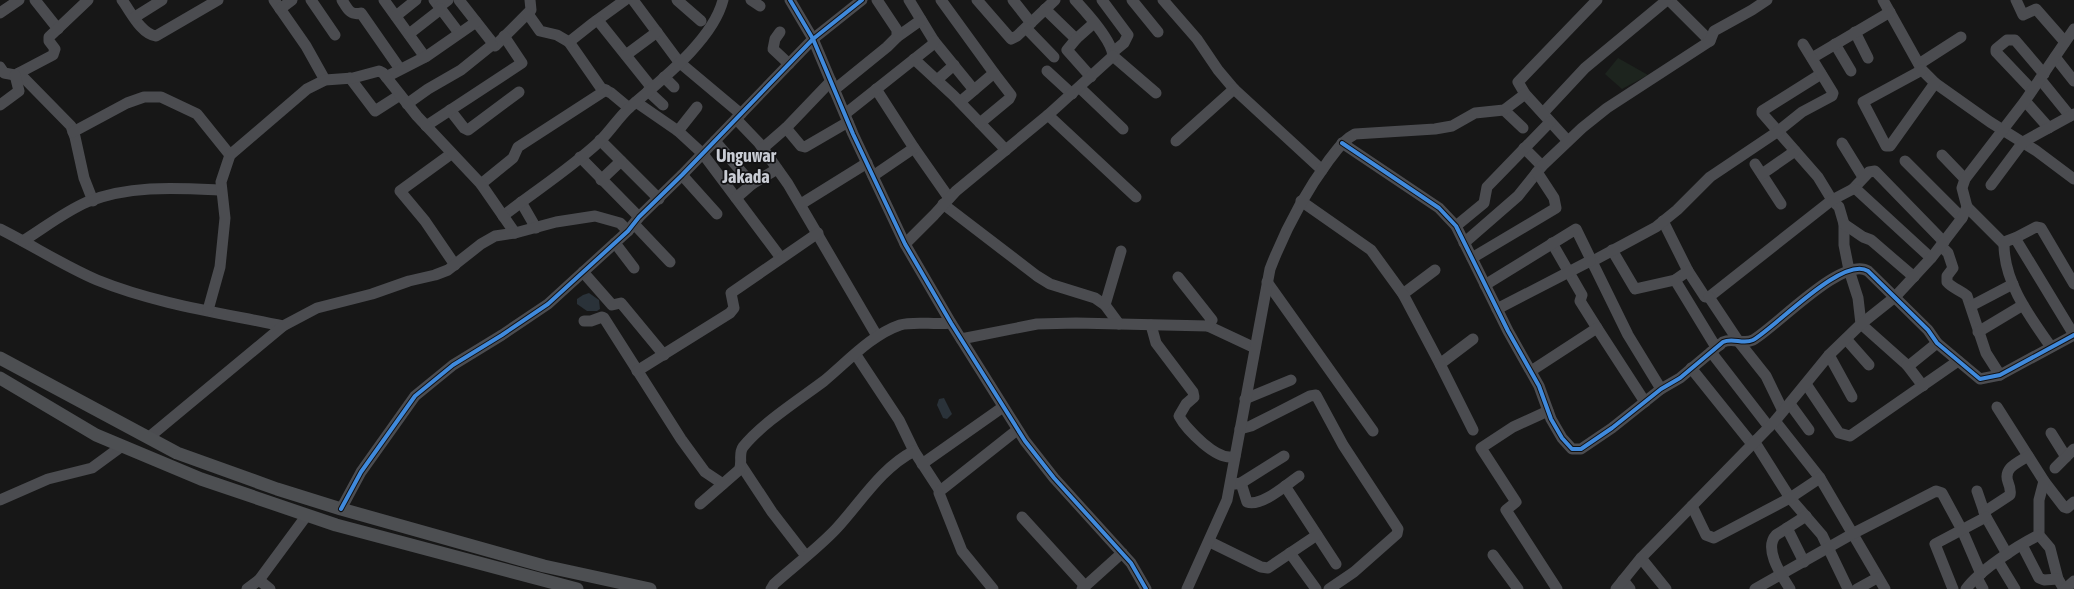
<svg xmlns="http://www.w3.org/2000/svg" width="2074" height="589" font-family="'Asap Condensed',sans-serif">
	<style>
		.green { fill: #1d241e }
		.water { fill: #2a3239 }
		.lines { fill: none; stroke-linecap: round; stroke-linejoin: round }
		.minor { stroke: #4b4c50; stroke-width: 11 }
		.major { stroke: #4d4f52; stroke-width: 13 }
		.cycleway-casing { stroke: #111113; stroke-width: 6 }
		.cycleway { stroke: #408adc; stroke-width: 4 }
		.labels { text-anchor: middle; stroke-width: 3.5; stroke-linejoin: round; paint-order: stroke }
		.district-label { font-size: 18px; font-weight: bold; fill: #c9ccd4; stroke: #111113 }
	</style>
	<rect width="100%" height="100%" fill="#171717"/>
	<path class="green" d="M1618,58L1648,75L1622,89L1605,74Z"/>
	<g class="water">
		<path d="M589,293L599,300L600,309L597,311H587L577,304V299L583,295Z"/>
		<path d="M944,398L952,414L947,419L943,418L937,405L939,399Z"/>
	</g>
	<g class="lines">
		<g class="minor">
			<path d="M35,0L58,29"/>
			<path d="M122,0C131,12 141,34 156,36L218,0"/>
			<path d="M274,0L306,46L325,80"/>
			<path d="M311,0L335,35"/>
			<path d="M342,0C347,8 350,16 361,13L400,69"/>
			<path d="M384,0L425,57"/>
			<path d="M434,0L459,33"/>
			<path d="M459,0L495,46L531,10L530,0"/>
			<path d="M633,0L679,62L741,114"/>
			<path d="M677,0L701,21"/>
			<path d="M751,0L760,6"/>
			<path d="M790,0L813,39L853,134L905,244L951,323L1025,441L1054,478L1131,563L1146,589"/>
			<path d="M909,0L934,41L974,90"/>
			<path d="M941,0L994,73L960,102"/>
			<path d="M977,0L1011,39L1017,36L1055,0"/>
			<path d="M1013,0L1031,23"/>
			<path d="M1075,0C1086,12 1112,40 1113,56L1156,93"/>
			<path d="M1102,0L1128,35L1124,43L1113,52"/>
			<path d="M1132,0L1158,32"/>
			<path d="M1163,0L1197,39L1218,70L1234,89L1322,170"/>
			<path d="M1669,0L1710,41"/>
			<path d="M1883,0L1922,70L1935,83L1990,122L2035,150L2074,179"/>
			<path d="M2016,0L2023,15L2036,9L2065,42"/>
			<path d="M440,6L448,0"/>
			<path d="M280,9L292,0"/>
			<path d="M1045,9L1076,39L1094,23"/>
			<path d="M0,13L19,0"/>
			<path d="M528,14L540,31L557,35L569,42L601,88L611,93L629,108"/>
			<path d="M396,16L416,0"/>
			<path d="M135,17L162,0"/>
			<path d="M596,21L625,0"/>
			<path d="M1026,28L1054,57"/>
			<path d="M780,32L775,39L773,49L789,64"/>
			<path d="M1855,32L1868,58"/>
			<path d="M409,34L441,9"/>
			<path d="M897,37L921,20"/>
			<path d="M1076,39L1067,50L1091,77"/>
			<path d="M569,42L593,23L596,21L600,23L652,88"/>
			<path d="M1835,44L1851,71"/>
			<path d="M626,55L657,32"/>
			<path d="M2055,57L2074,81"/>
			<path d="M1812,58L1890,12"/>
			<path d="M914,59L954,96L1006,150"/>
			<path d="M1919,64L1961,37"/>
			<path d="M0,67L4,73L15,75L53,55L55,49L49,41V37L88,0"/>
			<path d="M1922,70L1863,102L1886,146H1890L1935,83"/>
			<path d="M1047,71L1072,94"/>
			<path d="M19,73L71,126L75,137L84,178L93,201"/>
			<path d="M1821,74L1762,111V113L1818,177L1832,200L1839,207L1844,224V245L1849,270L1858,298L1861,324L1907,365L1911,364L1937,343"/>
			<path d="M386,77L427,56L476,22"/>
			<path d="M664,77L674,87"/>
			<path d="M350,78L375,111L400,95"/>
			<path d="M2040,79L2070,116"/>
			<path d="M937,80L954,65"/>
			<path d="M1080,88L1123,129"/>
			<path d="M876,89L914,148L949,198"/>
			<path d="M834,90L887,47L897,37V30L877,0"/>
			<path d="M2032,90L1996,52V49L2007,40H2015L2044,74"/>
			<path d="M648,91L663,105"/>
			<path d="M2025,101L2049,128"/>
			<path d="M636,102L678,131L703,154L781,258"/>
			<path d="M407,104L428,89L461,70L492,45"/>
			<path d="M0,105L19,91L15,75"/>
			<path d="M450,110L464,128L468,130L519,92"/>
			<path d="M1504,110L1523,128"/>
			<path d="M1543,113L1585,68L1667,0"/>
			<path d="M845,114L932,45L934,41"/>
			<path d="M1048,115L1136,197"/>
			<path d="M736,119L759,143L788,184L877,336"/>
			<path d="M980,123L1009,99L1011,95L994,73"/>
			<path d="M426,126L522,63L504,36"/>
			<path d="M786,128L801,146L805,147L848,122"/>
			<path d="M678,131L697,107"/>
			<path d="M73,132L127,103L144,97H161L197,114L230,155"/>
			<path d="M600,140L659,199"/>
			<path d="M1567,140L1525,94L1518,82L1597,0"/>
			<path d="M715,141L752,184"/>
			<path d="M1176,141L1234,89"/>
			<path d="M1342,143L1439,208L1456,226L1508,331L1539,386L1551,419L1562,438L1572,449H1581L1612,428L1661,389L1680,378L1723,342C1733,337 1743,345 1753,340C1776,327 1843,255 1868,271L1928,330L1937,343L1980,379L2000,375L2074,335"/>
			<path d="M1842,143L1863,177"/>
			<path d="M763,148L786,128L831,81"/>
			<path d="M1524,148L1542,166"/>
			<path d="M451,154L400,191L425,221L455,265"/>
			<path d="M1942,155L1965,179"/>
			<path d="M580,157L639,217"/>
			<path d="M1905,161L1962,218"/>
			<path d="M1755,164L1781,204"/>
			<path d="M1762,174L1795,151"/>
			<path d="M682,175L717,214"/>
			<path d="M873,176L914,148"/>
			<path d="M601,180L621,161"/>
			<path d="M481,184L513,158L518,147L606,90"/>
			<path d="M1991,185L2023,142L2074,114"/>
			<path d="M1853,189L1869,172L1875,171L1944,242"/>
			<path d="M736,198L752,184L777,169"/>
			<path d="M1301,201L1371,250L1403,294L1435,270"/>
			<path d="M521,202L536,228"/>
			<path d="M801,204L867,163"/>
			<path d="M943,204L1037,276L1050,284L1095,298L1105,305L1119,324"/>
			<path d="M1967,207L2004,244"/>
			<path d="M503,216C535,191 570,169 600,141C611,130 619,117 630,107C661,80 713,40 723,0"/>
			<path d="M1663,221L1688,271L1705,297H1709L1832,200L1853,189L1857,190L1931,258"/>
			<path d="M634,224L670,262"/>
			<path d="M1844,224L1863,237L1871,240L1914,277"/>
			<path d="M1456,226L1484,203L1487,187L1550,122"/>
			<path d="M0,229C32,245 64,266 97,280C156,304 221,313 283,326"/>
			<path d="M2015,238L2036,227L2041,228L2074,284"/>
			<path d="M23,241C44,228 64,212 87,202C129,185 176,188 220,190"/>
			<path d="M615,243L634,268"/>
			<path d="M1464,243L1518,196L1542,166L1582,128L1607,108L1710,41L1714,31L1752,10L1767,0"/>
			<path d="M1552,243L1582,295L1580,301L1597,328"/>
			<path d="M905,244L934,215L956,191L1048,115L1113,56"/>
			<path d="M1941,246L1948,253L1953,268L1947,276V282C1953,289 1961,290 1967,296L1986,353L2000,375"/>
			<path d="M1612,250L1635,289L1675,280L1688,271"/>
			<path d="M1472,258L1556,208L1554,198L1537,172"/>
			<path d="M1591,262L1656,227L1677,210L1710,177L1777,132L1802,112L1832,96L1833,93L1803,44"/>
			<path d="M583,272L612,305L621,303L664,355"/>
			<path d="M1675,280L1714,344L1720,345"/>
			<path d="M1267,282L1373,431"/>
			<path d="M1485,285L1576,229L1628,335L1661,389"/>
			<path d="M1403,294L1440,364L1473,339"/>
			<path d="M1709,297L1739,342L1766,376L1783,411"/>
			<path d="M1105,305L1121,251"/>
			<path d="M1971,306L2013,284"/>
			<path d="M1497,309L1590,261"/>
			<path d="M208,310L220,267L225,218L221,182L230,155L307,89L325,80L353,78L379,71L383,73L417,116L481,184L515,233"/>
			<path d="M584,321H591L602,317L604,318L681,439L705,472L723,484"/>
			<path d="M1151,325L1156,343L1193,392L1194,397L1186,404L1179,416C1186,429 1218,463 1235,456"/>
			<path d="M1208,326L1255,348"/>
			<path d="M1978,332L2023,305"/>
			<path d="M961,339L1037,324L1076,323L1208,326L1212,320L1178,277"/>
			<path d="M1846,339L1869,365"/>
			<path d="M2051,347C2030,317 2004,283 2004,244L2007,241L2015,238L2074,335"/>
			<path d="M1711,352L1769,427"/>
			<path d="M856,355L899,420L914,451"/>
			<path d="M1829,355L1852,397"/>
			<path d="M1440,364L1473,430"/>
			<path d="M1907,365L1923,386"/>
			<path d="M1691,368L1752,444"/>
			<path d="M637,371L730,313L734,308L731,293L818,233"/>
			<path d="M1531,371L1597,328L1645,402"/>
			<path d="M1806,384L1839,433L1850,436L1958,361"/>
			<path d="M1245,399L1291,380"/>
			<path d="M1790,404L1809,430"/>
			<path d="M1997,407L2044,481L2064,507L2067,508L2074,502"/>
			<path d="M1548,411L1513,427L1481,448L1516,502L1506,510L1557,589"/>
			<path d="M1775,421L1820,478L1885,589"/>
			<path d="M1240,429L1251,426L1310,396L1316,395L1343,445L1398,529L1397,534L1354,572L1329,589"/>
			<path d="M2051,433L2066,457"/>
			<path d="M148,438L283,326L317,308L372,294L409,281L435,275L448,270L481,244L495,236L515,233L556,222L595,216L620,223L628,231"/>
			<path d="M1754,441L1790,498L1822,535L1848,589"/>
			<path d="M922,464L1003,407"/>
			<path d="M741,465L772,512L806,556"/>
			<path d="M2055,468L2074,449"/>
			<path d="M2044,481L2039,500V535L2050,548L2058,579L2064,589"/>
			<path d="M1241,483L1247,502C1262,507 1287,484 1299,476"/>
			<path d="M1235,484L1241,483L1284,456"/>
			<path d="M1285,486L1336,564"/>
			<path d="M1977,491L1986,517L2007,554"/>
			<path d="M0,500L48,479L92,468L122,446"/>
			<path d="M700,504L739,470C743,463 738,454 743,447C761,424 800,399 824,381C847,362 871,335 900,325C913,321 935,325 951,323"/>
			<path d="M1692,506L1706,535L1714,538L1790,498L1820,478"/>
			<path d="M341,509L361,472L415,396L453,365L502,335L548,304L628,231L639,217L682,175L813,39L862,0"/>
			<path d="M1984,512L2010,495C2011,491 2010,487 2008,482C2003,468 2017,463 2028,456"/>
			<path d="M1022,517L1085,586"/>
			<path d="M1787,528L1804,562"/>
			<path d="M1210,542L1261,567L1268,568L1317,535"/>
			<path d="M2022,545L2039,578L2044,580L2058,579"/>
			<path d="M1290,553L1316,589"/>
			<path d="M1493,555L1518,589"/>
			<path d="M1641,558L1666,589"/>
			<path d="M1998,561L2015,589"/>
			<path d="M1977,578L1983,589"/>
			<path d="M259,580L270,589"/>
			<path d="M1623,580L1630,589"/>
			<path d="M247,589L259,580L307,515"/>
			<path d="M771,589L774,584C794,566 817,549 836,529C861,502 881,468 914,451L940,491"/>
			<path d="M993,589L962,551L939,493L940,491L1017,430"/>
			<path d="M1082,589L1122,553"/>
			<path d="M1187,589L1227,500L1270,269C1285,230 1304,194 1329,160C1337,150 1343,140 1355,134L1435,129L1452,126L1475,113L1504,110L1525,94"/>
			<path d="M1616,589L1641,558L1775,421L1829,355L1861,324L1895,297L1932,257L1962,218L1967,207L1962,188L1965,179L2025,101L2074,29"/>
			<path d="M1755,589L1854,533L1936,491L1942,493L1962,530L1981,574"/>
			<path d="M1790,589C1782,576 1763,549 1776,535L1806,516"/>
			<path d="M1857,589L1877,578"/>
			<path d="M1953,589L1935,544L1986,517"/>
			<path d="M1966,589C1980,570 2017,546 2039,535"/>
			<path d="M2065,589L2074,581"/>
		</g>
		<g class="major">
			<path d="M0,358L177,453L277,489L341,509L544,566L650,589"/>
			<path d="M0,378L96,435L201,479L336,525L577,589"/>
		</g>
		<g class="cycleway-casing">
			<g id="cycleway">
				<path d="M790,0L813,39L853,134L905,244L951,323L1025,441L1054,478L1131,563L1146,589"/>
				<path d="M1342,143L1439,208L1456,226L1508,331L1539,386L1551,419L1562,438L1572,449H1581L1612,428L1661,389L1680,378L1723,342C1733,337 1743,345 1753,340C1776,327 1843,255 1868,271L1928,330L1937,343L1980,379L2000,375L2074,335"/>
				<path d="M341,509L361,472L415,396L453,365L502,335L548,304L628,231L639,217L682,175L813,39L862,0"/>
			</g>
		</g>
		<use href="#cycleway" class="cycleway"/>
	</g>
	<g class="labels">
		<g class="district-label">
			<text x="746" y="162">Unguwar<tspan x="746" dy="21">Jakada</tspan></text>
		</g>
	</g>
</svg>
